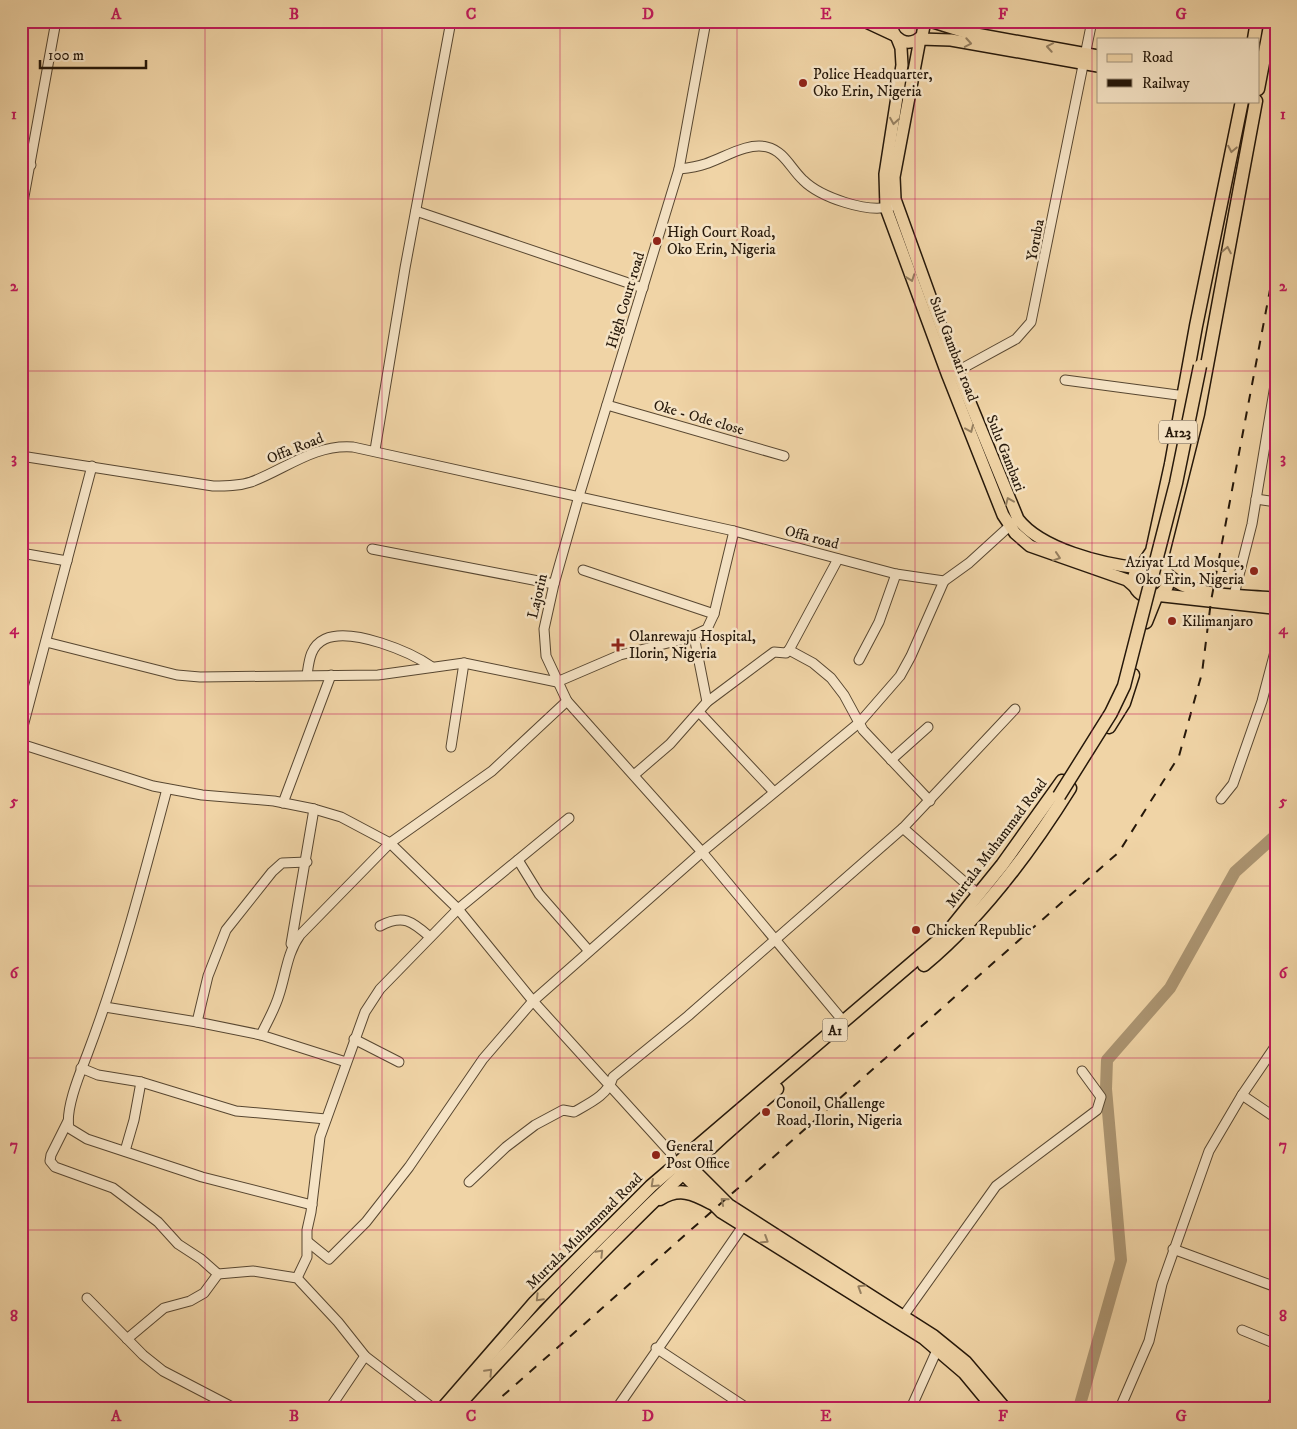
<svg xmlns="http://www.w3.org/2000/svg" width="1297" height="1429" font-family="'IM FELL DW Pica',serif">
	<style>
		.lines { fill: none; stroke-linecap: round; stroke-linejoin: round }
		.river { stroke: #ab9471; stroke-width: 12 }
		.minor-casing { stroke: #584731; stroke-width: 11 }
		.major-casing { stroke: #26180a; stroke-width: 14 }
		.highway-casing { stroke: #26180a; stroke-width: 15 }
		.minor { stroke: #f5e3c5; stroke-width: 9 }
		.major { stroke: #f0d4a6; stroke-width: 11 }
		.highway { stroke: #f0d4a6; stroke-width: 12 }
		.rail { stroke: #26180a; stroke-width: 2; stroke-dasharray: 9 9; stroke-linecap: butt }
		.highway-bridge-casing { stroke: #26180a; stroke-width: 15; stroke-linecap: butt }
		.highway-bridge { stroke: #f0d4a6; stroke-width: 12 }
		.oneway { stroke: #957f60 }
		.grid { fill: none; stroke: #c2185b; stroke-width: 1; stroke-opacity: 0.55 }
		.poi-dot { fill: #8f2418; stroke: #f5e3c5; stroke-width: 2 }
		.labels { text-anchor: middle; stroke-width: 5; stroke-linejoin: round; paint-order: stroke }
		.shield { fill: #f5e3c5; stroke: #645542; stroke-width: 1 }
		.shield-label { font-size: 14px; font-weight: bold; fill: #26180a }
		.poi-label { font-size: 15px; fill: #26180a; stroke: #f5e3c5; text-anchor: start }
		.street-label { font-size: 15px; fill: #26180a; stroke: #f5e3c5 }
		.neatline { fill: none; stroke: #c2185b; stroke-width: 2 }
		.grid-label { font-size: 16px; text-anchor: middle; font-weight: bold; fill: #c2185b }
	</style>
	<rect width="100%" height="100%" fill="#f0d4a6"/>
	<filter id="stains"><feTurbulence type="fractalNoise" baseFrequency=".004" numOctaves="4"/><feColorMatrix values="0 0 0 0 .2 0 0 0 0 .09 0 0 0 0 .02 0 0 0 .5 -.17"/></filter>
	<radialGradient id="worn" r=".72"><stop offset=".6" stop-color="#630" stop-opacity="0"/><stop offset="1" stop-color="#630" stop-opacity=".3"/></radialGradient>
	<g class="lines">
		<path class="river" d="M1079,1408L1121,1260L1106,1089L1107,1060L1170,988L1235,872L1276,835"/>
		<g class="minor-casing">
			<g id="minor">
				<path d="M21,164L31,165"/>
				<path d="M679,169C688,168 697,167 705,164C724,158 747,142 767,147C784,151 791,169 803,180C820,197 868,214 892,206"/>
				<path d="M416,211L643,288"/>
				<path d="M21,213L56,21"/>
				<path d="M952,374L1016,339L1031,322L1092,21"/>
				<path d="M1065,380L1185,396"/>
				<path d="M607,405L784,456"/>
				<path d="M375,450L405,268L451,21"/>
				<path d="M21,456L213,486C226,486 239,486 251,482C286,469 314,444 353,447L734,531L896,574L944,581L969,563L1014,522"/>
				<path d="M1256,499L1276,502"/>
				<path d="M372,549L554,584"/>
				<path d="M21,553L67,561"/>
				<path d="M583,570L714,614"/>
				<path d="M1234,595L1252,524L1276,379"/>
				<path d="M694,636L707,702"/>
				<path d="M46,642L177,675L200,677L378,675L464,663L557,682L620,655L688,638L707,629L714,614L734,531"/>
				<path d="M789,650L838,559"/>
				<path d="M859,660L879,622L896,574"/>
				<path d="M307,675C309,661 310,646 325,639C352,627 411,652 432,667"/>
				<path d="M567,701L546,656L544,629L554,584L579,496L679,169L706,21"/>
				<path d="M699,712L774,792"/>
				<path d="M21,734L92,466"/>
				<path d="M21,744L153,786L202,795L274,801L314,809L341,817L390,843L458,909L533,1001L670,1152L674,1165"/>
				<path d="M451,747L464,663"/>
				<path d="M891,760L928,727"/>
				<path d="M634,775L670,744L707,702L774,652L786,653L789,650L813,663L831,678L844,695L863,730L930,801"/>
				<path d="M167,789C143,879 120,968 87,1055C80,1073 65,1109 69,1128L87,1139L202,1177L312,1205"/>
				<path d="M1221,799L1233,784L1262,701L1276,648"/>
				<path d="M283,803L331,675"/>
				<path d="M903,828L979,895"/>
				<path d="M518,860L539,894L589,951"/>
				<path d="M380,926C403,914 412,921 430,937"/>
				<path d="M291,944L314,809"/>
				<path d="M105,1007L197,1022L261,1035L346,1062"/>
				<path d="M197,1022L208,976L226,930L272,872L282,863L307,862"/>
				<path d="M261,1035C267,1022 275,1009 279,995C286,974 287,953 300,935L390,843L492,771L567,701L702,852L844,1022"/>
				<path d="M354,1039L399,1062"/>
				<path d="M81,1068L98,1075L141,1082L236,1111L326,1119"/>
				<path d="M1242,1095L1276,1118"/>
				<path d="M68,1121L51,1155L50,1161L55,1167L113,1188L158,1222L178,1244L201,1259L218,1274L253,1271L297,1278L338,1322L365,1356L433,1408"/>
				<path d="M125,1151L134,1120L141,1082"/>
				<path d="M469,1182L506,1147L535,1125L563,1110L574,1112C590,1103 608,1095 613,1077L688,1016L903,828L1015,709"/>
				<path d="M308,1242L329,1259L366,1222L409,1167L483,1059L533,1001L702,852L860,722L900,676L911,656L944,581"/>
				<path d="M1173,1249L1276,1287"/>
				<path d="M297,1278L307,1257V1230L311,1212L320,1137L365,1012L380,989L458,909L569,818"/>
				<path d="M87,1298L143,1355L163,1371L234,1408"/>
				<path d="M904,1315L996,1186L1097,1110L1101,1097L1082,1071"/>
				<path d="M1242,1330L1276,1344"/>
				<path d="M127,1339L164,1308L190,1301L204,1293L218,1274"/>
				<path d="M656,1348L747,1408"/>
				<path d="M330,1408L365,1356"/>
				<path d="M617,1408L743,1226"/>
				<path d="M911,1408L937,1350"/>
				<path d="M1120,1408L1149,1341L1162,1284L1209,1151L1242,1095L1276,1045"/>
				<path d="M1270,1408L1276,1398"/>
			</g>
		</g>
		<g class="major-casing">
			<g id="major">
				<path d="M864,21L894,35"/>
				<path d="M892,21C890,40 909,49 922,36L925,21"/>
				<path d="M930,21L965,32L1098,56"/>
				<path d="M897,38L901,48L902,65L885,174L886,208L948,376L1003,515L1015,533L1030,546L1127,580L1135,587"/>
				<path d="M1098,66L951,40L920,39L894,177L895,199L957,371L1018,519C1041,549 1102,564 1139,568"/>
				<path d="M684,1160L729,1205L934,1336L966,1362L1005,1408"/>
				<path d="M677,1168L721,1212L923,1338L964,1373L993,1408"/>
			</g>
		</g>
		<g class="highway-casing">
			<g id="highway">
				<path d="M1254,39L1257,21"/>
				<path d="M1258,89L1271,21"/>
				<circle cx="1151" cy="580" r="17"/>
				<path d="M1142,566L1152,551L1171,464L1196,326L1242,101"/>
				<path d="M1164,570L1162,557L1198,414L1256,101"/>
				<path d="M1166,574C1194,599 1241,595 1276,599"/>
				<path d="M1159,595L1276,608"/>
				<path d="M1146,622L1156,597"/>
				<path d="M1109,727L1124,703L1133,675"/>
				<path d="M924,965C982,917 1030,852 1070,788"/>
				<path d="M660,1199C679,1187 693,1193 711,1203"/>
				<path d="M443,1408L535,1302L651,1186L947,933L1002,865L1062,781"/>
				<path d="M456,1408C558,1295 661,1188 777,1089"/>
			</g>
		</g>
		<use href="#minor" class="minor"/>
		<use href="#major" class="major"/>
		<use href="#highway" class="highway"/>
		<path class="rail" d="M489,1408L1119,852L1179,756L1202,673L1211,601L1276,258"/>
		<g class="highway-bridge-casing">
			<path id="highway-bridge" d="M1059,796L1111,713L1124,686L1176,483L1200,366"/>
		</g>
		<use href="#highway-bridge" class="highway-bridge"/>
	</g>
	<defs><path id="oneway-chevron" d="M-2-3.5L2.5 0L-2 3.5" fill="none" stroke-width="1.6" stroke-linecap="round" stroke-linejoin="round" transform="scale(1.25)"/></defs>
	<g class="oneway">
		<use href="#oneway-chevron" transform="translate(968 43) rotate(10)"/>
		<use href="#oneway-chevron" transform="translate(1050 47) rotate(-170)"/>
		<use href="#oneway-chevron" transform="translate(894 121) rotate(99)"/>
		<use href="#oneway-chevron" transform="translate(1232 149) rotate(101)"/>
		<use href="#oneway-chevron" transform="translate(1227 250) rotate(-79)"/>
		<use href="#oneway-chevron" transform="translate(911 278) rotate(70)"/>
		<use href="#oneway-chevron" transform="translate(970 429) rotate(67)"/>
		<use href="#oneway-chevron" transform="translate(1009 501) rotate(-113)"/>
		<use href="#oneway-chevron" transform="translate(1057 557) rotate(18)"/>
		<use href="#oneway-chevron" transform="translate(654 1184) rotate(137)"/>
		<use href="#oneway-chevron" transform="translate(724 1201) rotate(-140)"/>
		<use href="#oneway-chevron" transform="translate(765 1240) rotate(32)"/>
		<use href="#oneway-chevron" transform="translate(600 1253) rotate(-45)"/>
		<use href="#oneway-chevron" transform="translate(861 1288) rotate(-148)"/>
		<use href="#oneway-chevron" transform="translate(539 1298) rotate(134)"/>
		<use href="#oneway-chevron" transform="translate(489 1372) rotate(-47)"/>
	</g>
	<path class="grid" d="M205,21V1408M382,21V1408M560,21V1408M737,21V1408M915,21V1408M1092,21V1408M21,199H1276M21,371H1276M21,543H1276M21,714H1276M21,886H1276M21,1058H1276M21,1230H1276"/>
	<g class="poi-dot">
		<circle cx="803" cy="83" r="5"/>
		<circle cx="657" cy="241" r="5"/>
		<circle cx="1254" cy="571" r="5"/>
		<circle cx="1172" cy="621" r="5"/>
		<path d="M615.5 637.5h5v5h5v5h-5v5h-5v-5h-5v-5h5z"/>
		<circle cx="916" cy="930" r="5"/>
		<circle cx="766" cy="1112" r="5"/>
		<circle cx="656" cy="1155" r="5"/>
	</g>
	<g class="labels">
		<g class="shield">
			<rect x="1159" y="420.5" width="38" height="23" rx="4"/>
			<rect x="822.5" y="1018.5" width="25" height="23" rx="4"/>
		</g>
		<g class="shield-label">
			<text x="1178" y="437">A123</text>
			<text x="835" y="1035">A1</text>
		</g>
		<g class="poi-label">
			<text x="813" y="79">Police Headquarter,<tspan x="813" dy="17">Oko Erin, Nigeria</tspan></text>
			<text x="667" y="237">High Court Road,<tspan x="667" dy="17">Oko Erin, Nigeria</tspan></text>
			<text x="1244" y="567" text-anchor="end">Aziyat Ltd Mosque,<tspan x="1244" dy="17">Oko Erin, Nigeria</tspan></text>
			<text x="1182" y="626">Kilimanjaro</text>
			<text x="629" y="641">Olanrewaju Hospital,<tspan x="629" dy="17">Ilorin, Nigeria</tspan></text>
			<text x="926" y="935">Chicken Republic</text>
			<text x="776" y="1108">Conoil, Challenge<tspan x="776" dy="17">Road, Ilorin, Nigeria</tspan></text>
			<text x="666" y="1151">General<tspan x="666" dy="17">Post Office</tspan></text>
		</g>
		<g class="street-label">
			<text transform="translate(1035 240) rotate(-79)" y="5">Yoruba</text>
			<text transform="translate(625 300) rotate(-73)" y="5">High Court road</text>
			<text transform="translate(954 349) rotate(69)" y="5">Sulu Gambari road</text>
			<text transform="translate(699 417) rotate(16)" y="5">Oke - Ode close</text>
			<text transform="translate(295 448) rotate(-22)" y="5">Offa Road</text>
			<text transform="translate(1006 453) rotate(68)" y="5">Sulu Gambari</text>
			<text transform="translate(812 537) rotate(15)" y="5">Offa road</text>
			<text transform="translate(537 596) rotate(-77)" y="5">Lajorin</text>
			<text transform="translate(996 843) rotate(-53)" y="5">Murtala Muhammad Road</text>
			<text transform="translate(584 1231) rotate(-45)" y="5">Murtala Muhammad Road</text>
		</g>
	</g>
	<rect width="1297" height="1429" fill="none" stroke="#f0d4a6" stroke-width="55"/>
	<rect x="1097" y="38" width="162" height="65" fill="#f5e3c5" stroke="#a2927a"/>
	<rect x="1107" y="54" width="25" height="8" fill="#f0d4a6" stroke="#a2927a"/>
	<text x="1142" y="62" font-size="15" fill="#26180a">Road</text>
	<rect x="1107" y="79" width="25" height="8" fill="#26180a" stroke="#a2927a"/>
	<text x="1142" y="88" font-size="15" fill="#26180a">Railway</text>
	<path d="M40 60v8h106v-8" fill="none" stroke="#26180a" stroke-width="2.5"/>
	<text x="48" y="60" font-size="15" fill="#26180a" stroke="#f5e3c5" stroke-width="4" paint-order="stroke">100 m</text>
	<rect x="28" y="28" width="1242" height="1374" class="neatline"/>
	<g class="grid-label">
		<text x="116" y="19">A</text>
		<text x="294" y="19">B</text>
		<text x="471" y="19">C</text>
		<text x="648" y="19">D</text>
		<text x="826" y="19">E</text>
		<text x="1003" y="19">F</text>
		<text x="1181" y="19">G</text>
		<text x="14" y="119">1</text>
		<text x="1283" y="119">1</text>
		<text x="14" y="291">2</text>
		<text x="1283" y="291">2</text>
		<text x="14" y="463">3</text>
		<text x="1283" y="463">3</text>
		<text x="14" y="634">4</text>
		<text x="1283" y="634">4</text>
		<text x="14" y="806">5</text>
		<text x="1283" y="806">5</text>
		<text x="14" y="978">6</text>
		<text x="1283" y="978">6</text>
		<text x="14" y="1150">7</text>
		<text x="1283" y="1150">7</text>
		<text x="14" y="1321">8</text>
		<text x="1283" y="1321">8</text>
		<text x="116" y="1421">A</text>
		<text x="294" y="1421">B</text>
		<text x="471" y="1421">C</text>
		<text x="648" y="1421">D</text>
		<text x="826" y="1421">E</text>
		<text x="1003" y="1421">F</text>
		<text x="1181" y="1421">G</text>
	</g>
	<rect width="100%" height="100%" filter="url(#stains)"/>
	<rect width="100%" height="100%" fill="url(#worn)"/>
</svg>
